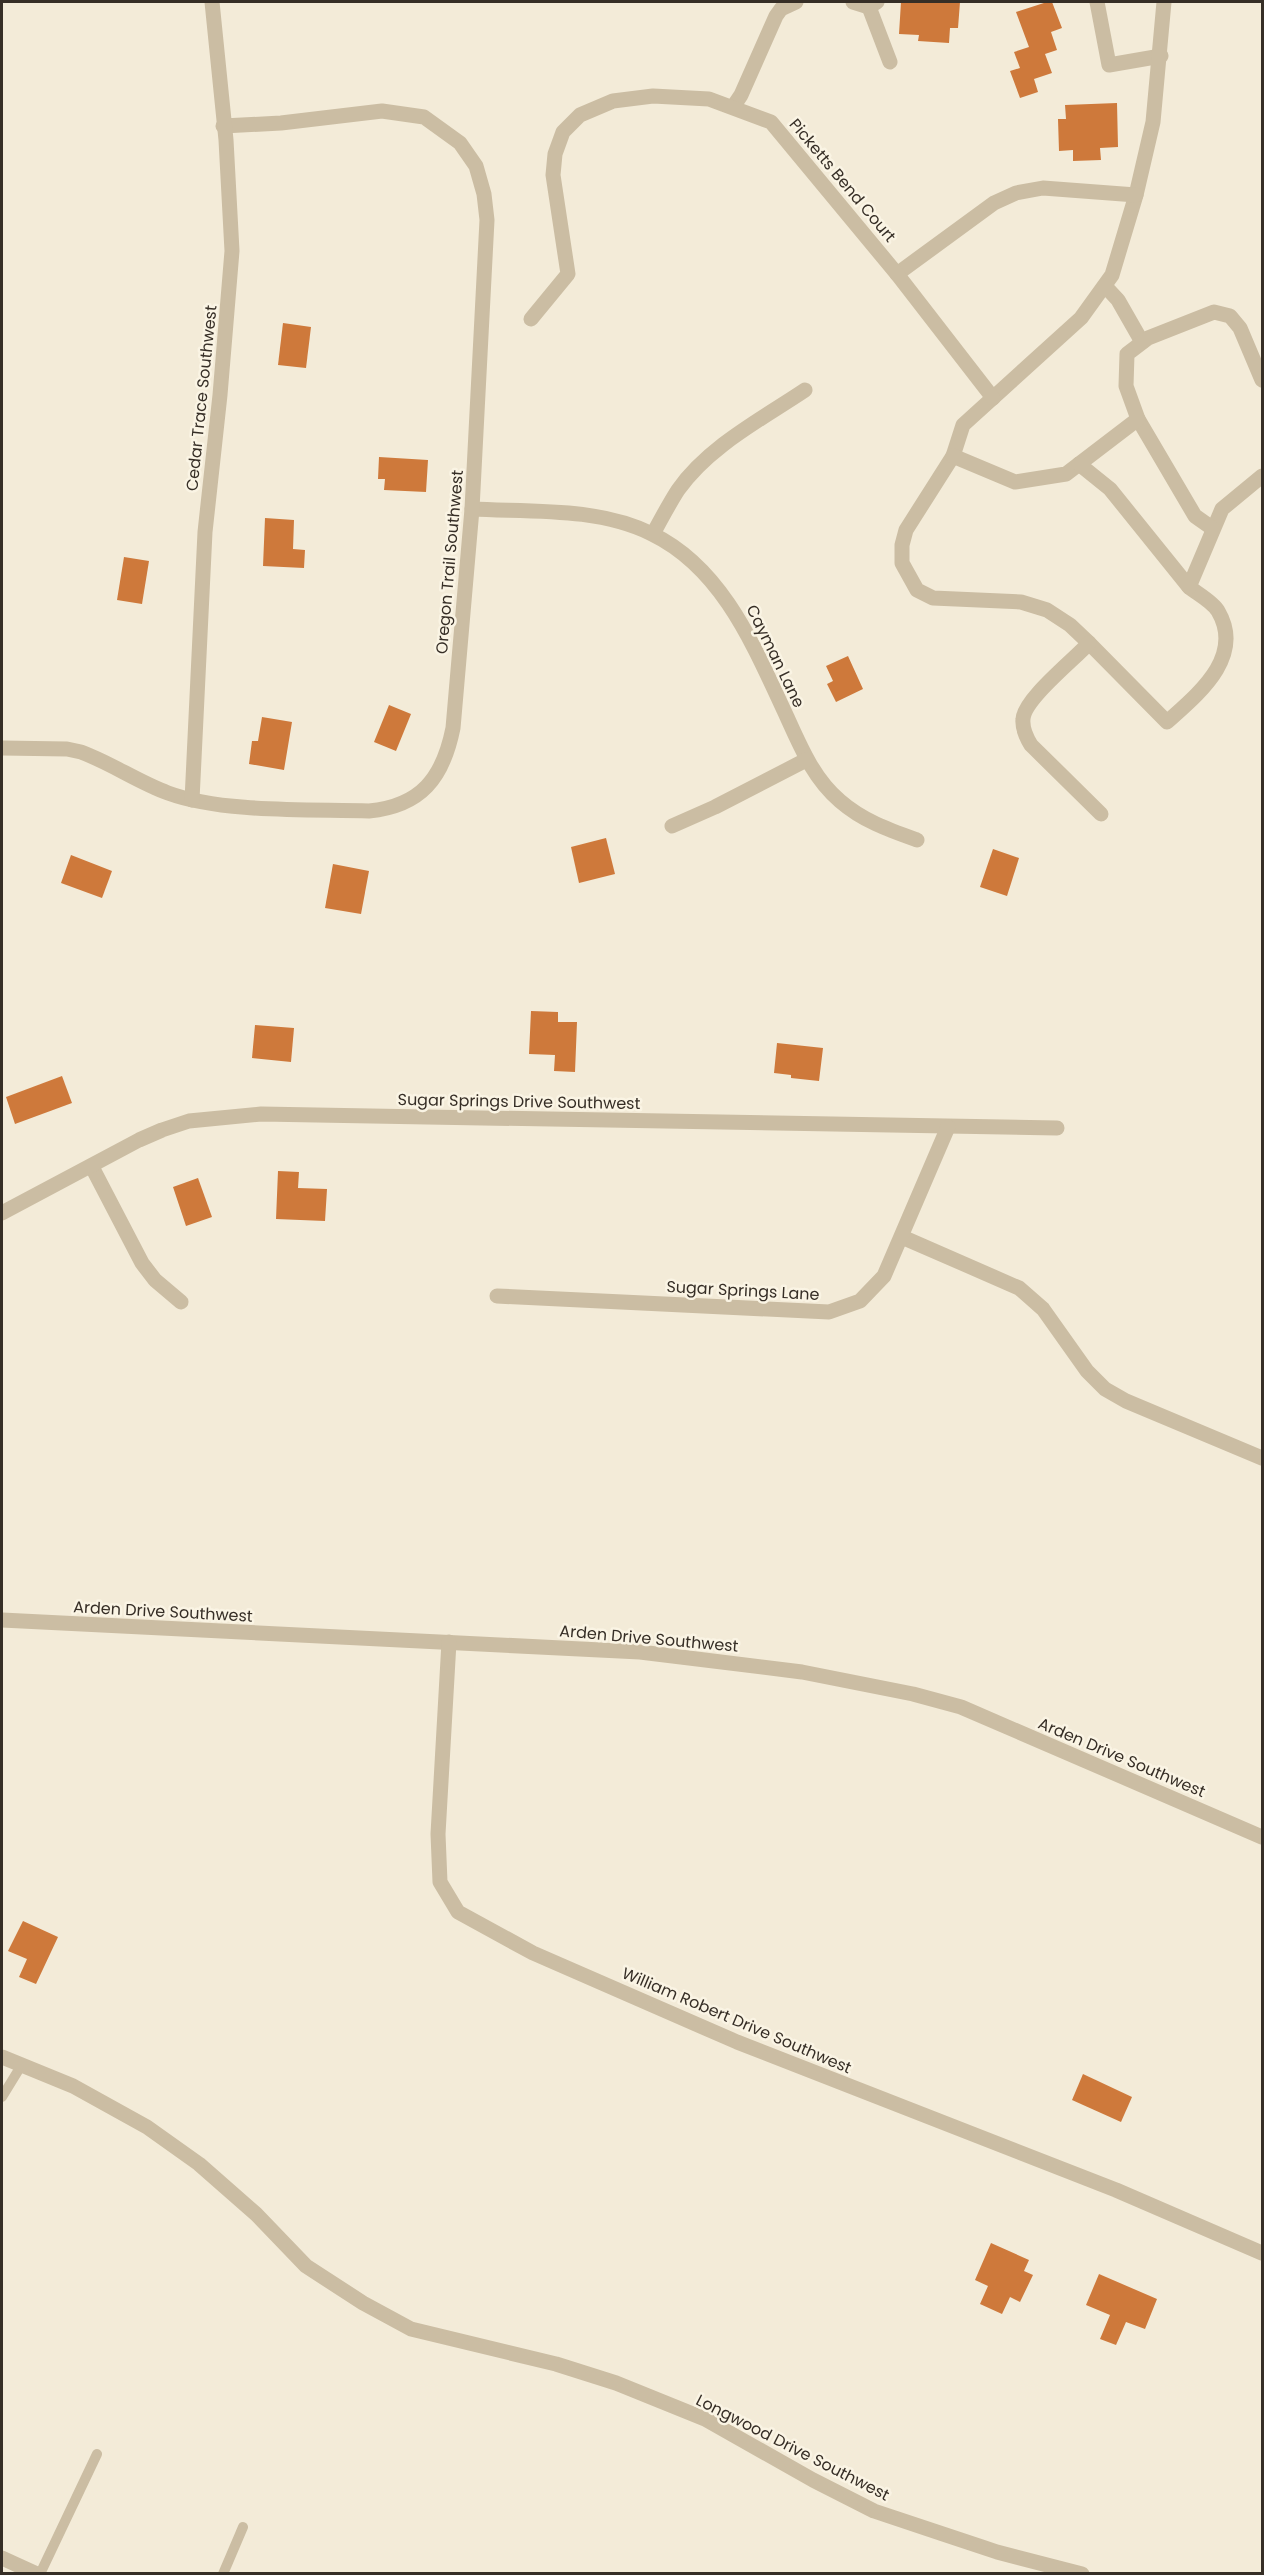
<svg xmlns="http://www.w3.org/2000/svg" width="1264" height="2575" font-family="Poppins,sans-serif">
	<style>
		.building { fill: #ce793b }
		.lines { fill: none; stroke-linecap: round; stroke-linejoin: round }
		.service { stroke: #cbbda3; stroke-width: 10 }
		.minor { stroke: #cbbda3; stroke-width: 15 }
		.labels { text-anchor: middle; stroke-width: 5; stroke-linejoin: round; paint-order: stroke }
		.street-label { font-size: 16px; fill: #362e26; stroke: #faf4e4 }
	</style>
	<rect width="100%" height="100%" fill="#f3ebd8"/>
	<g class="building">
		<path d="M901,2H960L958,28H950L949,43L918,41L919,35L899,34Z"/>
		<path d="M1047,2H1052L1062,28L1051,32L1057,50L1045,54L1052,73L1034,79L1038,92L1020,98L1010,71L1020,68L1014,52L1029,47L1016,12Z"/>
		<path d="M1117,103L1118,147L1100,148L1101,160L1073,161V150L1059,151L1058,119H1066L1065,105Z"/>
		<path d="M283,323L311,327L306,368L278,365Z"/>
		<path d="M379,457L428,460L426,492L384,490L385,479H378Z"/>
		<path d="M265,518L294,520L293,549L305,550L304,568L263,566Z"/>
		<path d="M124,557L149,561L142,604L117,600Z"/>
		<path d="M848,656L863,689L836,702L827,684L833,681L826,666Z"/>
		<path d="M389,705L411,714L396,751L374,742Z"/>
		<path d="M262,717L292,722L284,770L249,764L252,741H258Z"/>
		<path d="M606,838L615,874L579,883L571,847Z"/>
		<path d="M993,849L1019,858L1007,896L980,887Z"/>
		<path d="M71,855L112,871L102,898L61,883Z"/>
		<path d="M333,864L369,871L361,914L325,908Z"/>
		<path d="M531,1011L558,1012V1022H577L575,1072L554,1071L555,1055L529,1054Z"/>
		<path d="M255,1025L294,1028L291,1062L252,1058Z"/>
		<path d="M777,1043L823,1048L819,1081L791,1078V1075L774,1073Z"/>
		<path d="M62,1076L72,1103L15,1124L6,1097Z"/>
		<path d="M278,1171L299,1172L298,1188L327,1189L325,1221L276,1219Z"/>
		<path d="M198,1178L212,1217L186,1226L173,1187Z"/>
		<path d="M23,1921L58,1937L36,1984L19,1977L27,1959L8,1951Z"/>
		<path d="M1083,2074L1132,2097L1121,2122L1072,2100Z"/>
		<path d="M991,2243L1029,2260L1024,2271L1033,2275L1020,2302L1010,2297L1002,2314L980,2304L988,2286L975,2280Z"/>
		<path d="M1099,2274L1157,2299L1145,2329L1126,2322L1116,2345L1100,2339L1110,2315L1086,2305Z"/>
	</g>
	<g class="lines">
		<g class="service">
			<path d="M2,2097L21,2066"/>
			<path d="M40,2574L97,2454"/>
			<path d="M223,2574L243,2527"/>
		</g>
		<g class="minor">
			<path d="M853,2L869,7L877,2"/>
			<path d="M1097,2L1109,65L1161,56"/>
			<path d="M1164,2L1153,122L1136,195L1112,275L1081,318L963,425L953,456L906,530L902,545V563L917,590L933,598L1021,602L1047,610L1070,625L1089,643L1167,722C1198,694 1245,657 1218,611C1213,602 1198,594 1189,587L1222,509L1262,476"/>
			<path d="M869,7L890,62"/>
			<path d="M733,107L741,95L776,16L781,9L796,2"/>
			<path d="M897,274L994,203L1016,193L1043,188L1136,195"/>
			<path d="M1105,286L1118,300L1142,342"/>
			<path d="M531,319L568,274L553,175L555,154L563,132L580,115L613,101L653,96L709,99L771,122L897,274L993,398"/>
			<path d="M1138,419L1195,516L1212,528"/>
			<path d="M953,456L1015,482L1066,474L1138,419L1126,386L1127,354L1148,338L1214,312L1230,316L1240,328L1262,380"/>
			<path d="M1079,464L1110,489L1189,587"/>
			<path d="M472,509C530,512 598,507 652,534C724,569 755,649 787,717C801,748 814,779 840,801C863,821 889,830 917,840"/>
			<path d="M653,534C661,519 669,504 678,490C709,446 762,419 805,390"/>
			<path d="M1089,643C1075,659 1024,699 1023,719C1022,729 1026,737 1031,745L1101,814"/>
			<path d="M2,748L67,749L81,752C111,763 138,782 168,793C222,813 311,809 369,811C421,806 443,778 453,728L472,509L487,220L484,194L476,166L460,143L424,117L382,111L281,123L223,126"/>
			<path d="M192,800L205,532L220,395L232,251L226,140L212,2"/>
			<path d="M672,826L715,807L806,760"/>
			<path d="M92,1167L142,1263L155,1280L181,1302"/>
			<path d="M2,1213L139,1140L162,1130L189,1121L261,1114L1057,1128"/>
			<path d="M902,1237L1019,1288L1043,1309L1087,1371L1105,1389L1126,1401L1262,1458"/>
			<path d="M497,1296L829,1312L860,1301L884,1276L948,1127"/>
			<path d="M2,1620L640,1652L802,1672L913,1694L961,1707L1262,1837"/>
			<path d="M449,1642L438,1834L440,1882L458,1912L533,1953L737,2042L1116,2190L1262,2253"/>
			<path d="M2,2057L73,2086L147,2127L199,2164L256,2214L306,2266L363,2303L411,2329L556,2364L616,2383L705,2419L813,2480L874,2511L997,2552L1082,2574"/>
			<path d="M2,2558L37,2574"/>
		</g>
	</g>
	<g class="labels">
		<g class="street-label">
			<text transform="translate(843 180) rotate(50)" y="6">Picketts Bend Court</text>
			<text transform="translate(201 398) rotate(-84)" y="6">Cedar Trace Southwest</text>
			<text transform="translate(449 562) rotate(-85)" y="6">Oregon Trail Southwest</text>
			<text transform="translate(776 656) rotate(64)" y="6">Cayman Lane</text>
			<text transform="translate(519 1101) rotate(1)" y="6">Sugar Springs Drive Southwest</text>
			<text transform="translate(743 1290) rotate(3)" y="6">Sugar Springs Lane</text>
			<text transform="translate(163 1611) rotate(3)" y="6">Arden Drive Southwest</text>
			<text transform="translate(649 1638) rotate(5)" y="6">Arden Drive Southwest</text>
			<text transform="translate(1122 1757) rotate(23)" y="6">Arden Drive Southwest</text>
			<text transform="translate(737 2020) rotate(23)" y="6">William Robert Drive Southwest</text>
			<text transform="translate(793 2447) rotate(27)" y="6">Longwood Drive Southwest</text>
		</g>
	</g>
	<rect width="1264" height="2575" fill="none" stroke="#362e26" stroke-width="6"/>
</svg>
